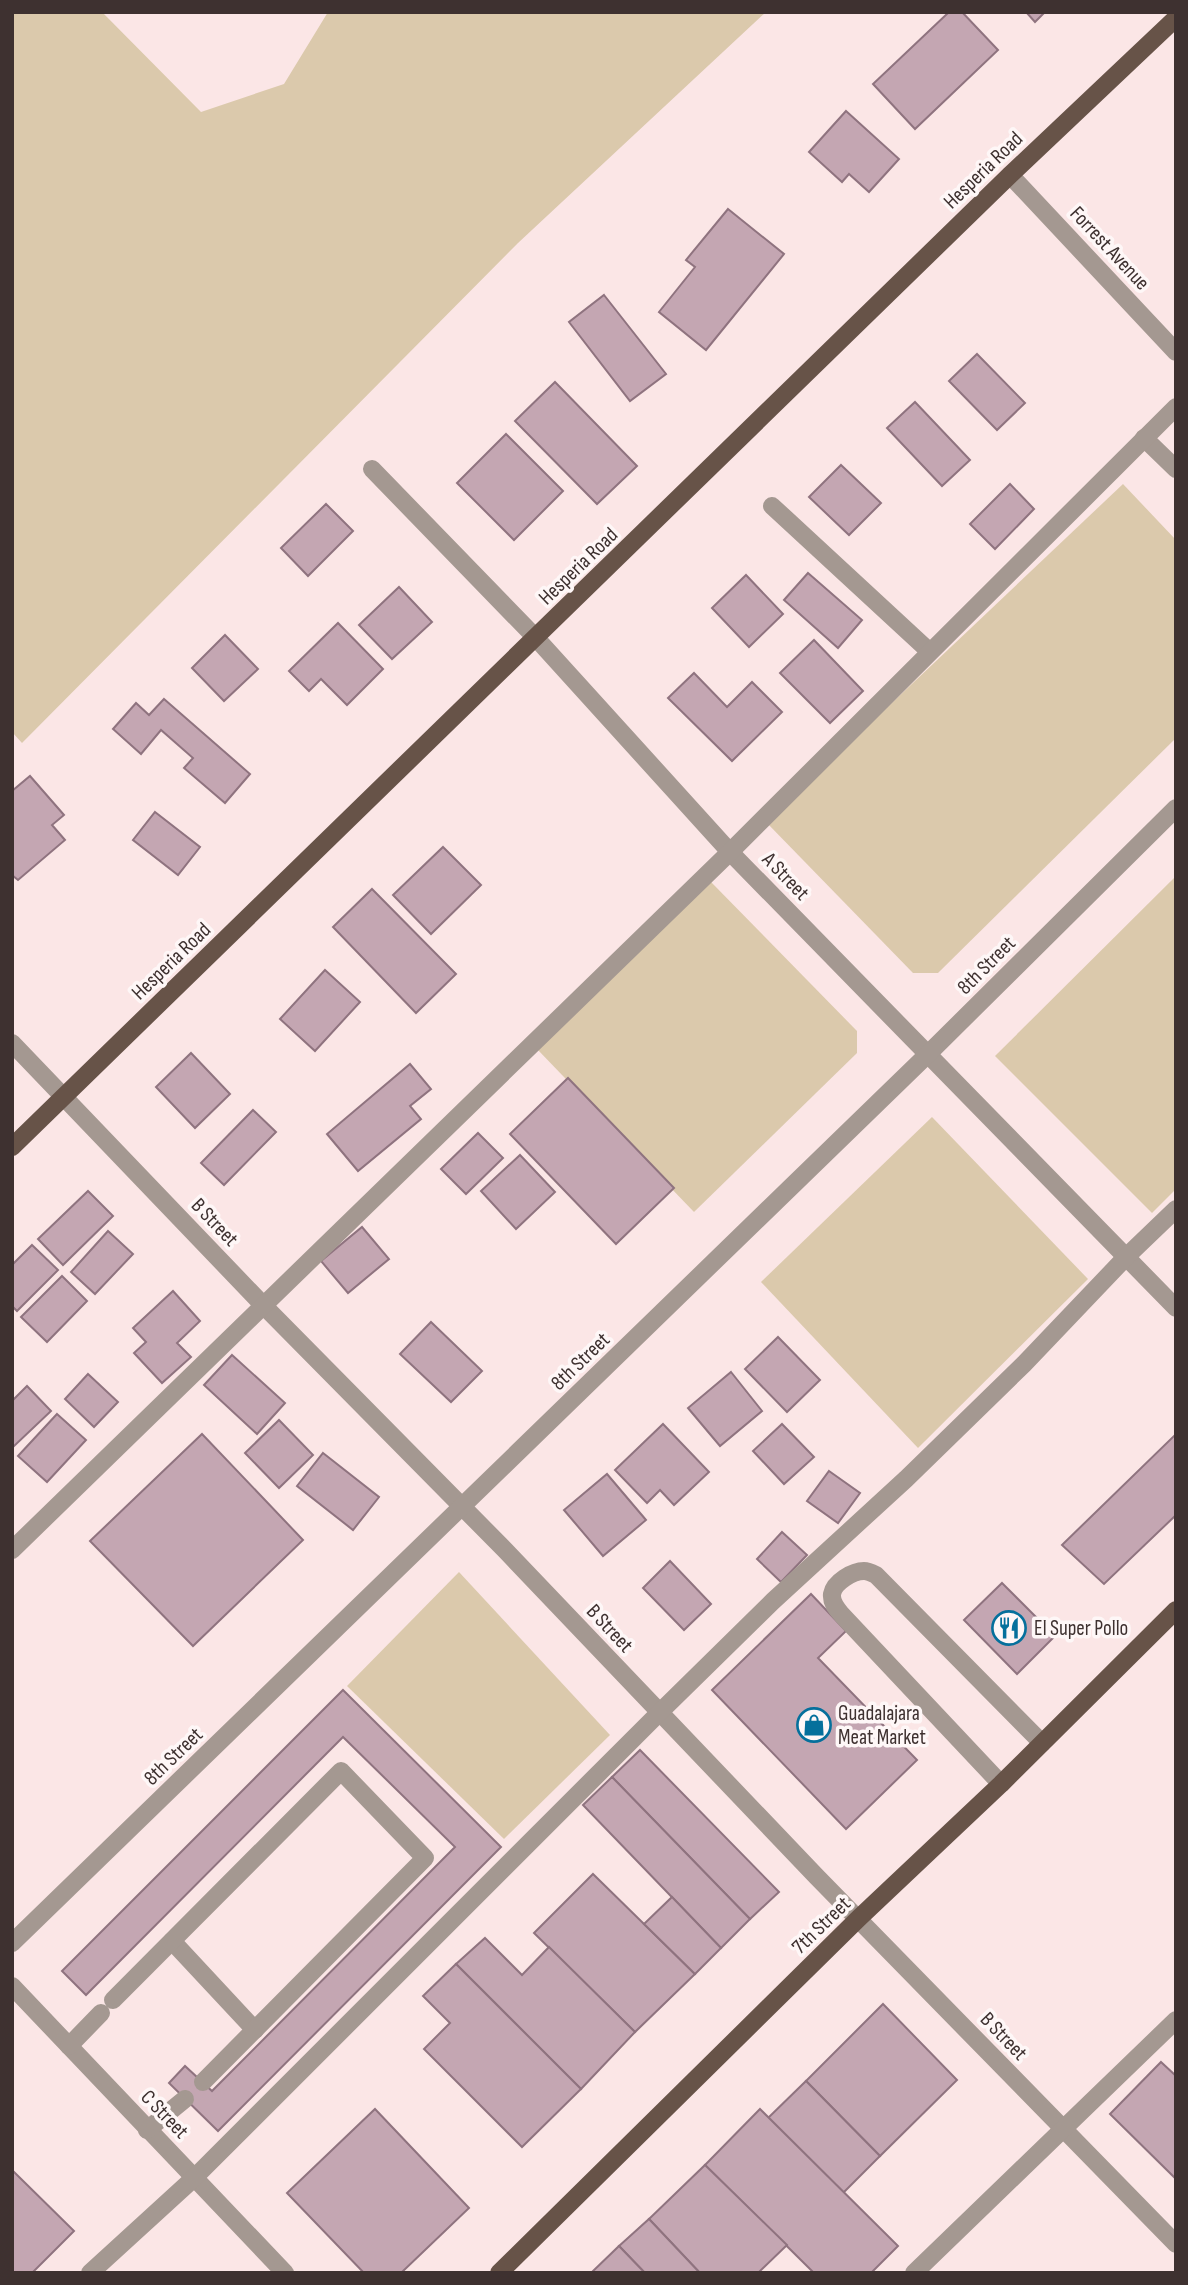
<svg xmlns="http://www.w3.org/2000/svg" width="1188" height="2285" font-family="'Sofia Sans Condensed',sans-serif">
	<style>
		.green { fill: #dbc9ac }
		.building { fill: #c4a6b2; stroke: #8f737f; stroke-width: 2 }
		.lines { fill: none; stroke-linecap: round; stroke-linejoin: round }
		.minor { stroke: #a49891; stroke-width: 18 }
		.major { stroke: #675348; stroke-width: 18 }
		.labels { text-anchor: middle; stroke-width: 7; stroke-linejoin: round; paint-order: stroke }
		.street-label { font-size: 21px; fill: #3e3130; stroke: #fef7f7 }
		.poi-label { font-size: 21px; fill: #3e3130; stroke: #fef7f7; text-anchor: start }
	</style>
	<rect width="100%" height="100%" fill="#fbe6e6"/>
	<g class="green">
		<path d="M12,12H102L201,112L284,84L328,12H766L518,243L22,743L12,732Z"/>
		<path d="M1123,484L1176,540V738L938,973H913L766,822Z"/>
		<path d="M1176,876V1189L1152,1213L995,1056Z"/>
		<path d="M711,882L857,1031V1053L694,1212L537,1049Z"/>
		<path d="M932,1117L1088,1279L918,1448L761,1282Z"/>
		<path d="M459,1572L610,1735L504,1839L347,1686Z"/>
	</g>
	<g class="building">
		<path d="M949,12H962L998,50L915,129L873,84Z"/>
		<path d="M1026,12H1045L1035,22Z"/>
		<path d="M846,111L899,159L869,192L849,174L842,182L809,152Z"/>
		<path d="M728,209L784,254L706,350L659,312L695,267L686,260Z"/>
		<path d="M604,295L666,374L630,401L569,322Z"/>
		<path d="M977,354L1025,403L997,430L949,381Z"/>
		<path d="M555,382L637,466L597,504L515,421Z"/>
		<path d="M915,402L970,460L942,486L887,428Z"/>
		<path d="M506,434L563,491L514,540L457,483Z"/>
		<path d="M841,465L881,503L849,535L809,497Z"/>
		<path d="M1010,484L1034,509L995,549L970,524Z"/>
		<path d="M326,504L353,531L308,576L281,548Z"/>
		<path d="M808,573L862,620L838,648L784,600Z"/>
		<path d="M746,575L783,614L749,647L712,608Z"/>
		<path d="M399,587L432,622L392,659L359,625Z"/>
		<path d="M338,623L383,669L347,705L321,679L309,691L289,671Z"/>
		<path d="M225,635L258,669L224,701L192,668Z"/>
		<path d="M814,640L863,691L830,723L780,673Z"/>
		<path d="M694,673L727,707L752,682L782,712L732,761L668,698Z"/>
		<path d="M164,699L250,774L225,803L184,768L193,758L161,730L141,754L113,729L136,703L149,715Z"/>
		<path d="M30,776L64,815L52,825L65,840L18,880L12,875V791Z"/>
		<path d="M155,812L200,847L178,875L133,840Z"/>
		<path d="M443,847L481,885L431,934L393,895Z"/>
		<path d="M372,889L456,974L416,1013L333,927Z"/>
		<path d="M325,970L360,1002L315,1051L280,1019Z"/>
		<path d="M191,1053L230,1094L195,1128L156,1087Z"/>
		<path d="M410,1064L431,1089L410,1106L421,1119L358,1171L327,1134Z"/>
		<path d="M568,1078L674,1188L616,1244L510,1134Z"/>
		<path d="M253,1110L276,1132L224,1185L201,1163Z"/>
		<path d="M478,1133L503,1158L466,1194L441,1169Z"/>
		<path d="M520,1155L555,1192L516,1229L481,1191Z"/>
		<path d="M88,1191L113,1216L63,1265L38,1239Z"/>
		<path d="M362,1227L389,1259L348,1293L321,1261Z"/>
		<path d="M108,1231L133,1254L95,1294L71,1272Z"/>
		<path d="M32,1245L58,1270L17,1311L12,1306V1265Z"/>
		<path d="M62,1276L87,1301L47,1342L21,1317Z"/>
		<path d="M173,1291L200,1321L177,1343L191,1357L162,1383L134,1353L146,1342L133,1328Z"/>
		<path d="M431,1322L482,1371L451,1402L400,1354Z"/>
		<path d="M778,1337L820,1380L787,1412L745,1369Z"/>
		<path d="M232,1355L285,1403L257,1434L204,1385Z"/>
		<path d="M731,1372L762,1411L720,1446L688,1408Z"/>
		<path d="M88,1374L118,1402L94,1427L65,1399Z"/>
		<path d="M27,1386L51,1411L12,1448V1401Z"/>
		<path d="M57,1414L86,1440L47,1482L18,1456Z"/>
		<path d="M279,1420L313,1455L279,1488L245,1453Z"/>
		<path d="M663,1424L709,1472L674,1505L660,1490L647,1503L615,1470Z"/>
		<path d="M782,1424L814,1457L784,1484L753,1451Z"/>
		<path d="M202,1434L303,1540L193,1646L90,1541Z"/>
		<path d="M1176,1434V1515L1104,1584L1062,1545Z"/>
		<path d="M323,1453L379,1497L353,1530L297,1486Z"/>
		<path d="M829,1471L860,1493L838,1523L807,1501Z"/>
		<path d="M607,1474L646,1520L603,1556L564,1510Z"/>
		<path d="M782,1532L807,1555L781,1582L757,1559Z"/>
		<path d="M670,1561L711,1604L684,1630L643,1588Z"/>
		<path d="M1002,1583L1055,1636L1017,1674L964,1620Z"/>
		<path d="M811,1594L846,1631L818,1658L917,1760L846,1829L712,1690Z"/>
		<path d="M343,1690L501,1847L218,2131L169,2083L185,2066L212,2091L455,1847L343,1737L86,1995L62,1971Z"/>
		<path d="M640,1750L779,1892L750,1919L612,1777Z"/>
		<path d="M612,1777L750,1919L721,1948L583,1805Z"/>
		<path d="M593,1874L695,1974L635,2032L534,1933Z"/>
		<path d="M672,1897L721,1948L695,1974L644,1924Z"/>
		<path d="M485,1938L522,1975L549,1947L635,2032L581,2089L456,1964Z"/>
		<path d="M456,1964L581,2089L522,2147L424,2049L450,2023L423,1996Z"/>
		<path d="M883,2004L957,2080L880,2156L806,2081Z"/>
		<path d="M1161,2062L1176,2076V2179L1110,2114Z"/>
		<path d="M806,2081L880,2156L843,2193L768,2118Z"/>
		<path d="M375,2109L469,2208L401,2273H364L287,2193Z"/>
		<path d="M760,2109L898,2246L871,2273H814L705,2165Z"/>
		<path d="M705,2165L787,2245L758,2273H700L649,2219Z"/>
		<path d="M12,2170L74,2231L32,2273H12Z"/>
		<path d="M649,2219L700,2273H645L619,2246Z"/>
		<path d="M619,2246L645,2273H591Z"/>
	</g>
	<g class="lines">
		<g class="minor">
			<path d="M1010,175L1176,352"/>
			<path d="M1144,438L1176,469"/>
			<path d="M372,469L536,638L730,852L1176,1308"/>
			<path d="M772,506L929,651"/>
			<path d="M12,1043L263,1305L505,1550L816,1876L1176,2244"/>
			<path d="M12,1550L730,852L1176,407"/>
			<path d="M1001,1784L842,1615C837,1609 831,1603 832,1594C834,1582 853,1571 864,1571C868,1571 872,1573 876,1575L1042,1743"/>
			<path d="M172,1941L255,2030"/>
			<path d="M12,1943L928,1054L1176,808"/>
			<path d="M12,1986L285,2273"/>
			<path d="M113,2000L341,1771L425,1858L203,2082"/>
			<path d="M69,2046L101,2013"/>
			<path d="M147,2130L185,2099"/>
			<path d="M90,2273L194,2178L659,1713L773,1601L906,1479L1024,1364L1126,1257L1176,1209"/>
			<path d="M914,2273L1176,2020"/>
		</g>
		<g class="major">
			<path d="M12,1147L1010,175L1176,18"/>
			<path d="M499,2273L859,1918L1001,1784L1176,1610"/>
		</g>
	</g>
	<defs>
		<g id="restaurant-ring" transform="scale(1.75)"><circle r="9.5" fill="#fef7f7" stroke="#05709c" stroke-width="1.5"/><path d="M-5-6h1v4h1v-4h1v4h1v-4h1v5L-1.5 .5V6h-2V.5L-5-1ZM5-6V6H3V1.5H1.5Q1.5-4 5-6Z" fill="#05709c"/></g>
		<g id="shop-ring" transform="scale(1.75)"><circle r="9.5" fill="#fef7f7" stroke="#05709c" stroke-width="1.5"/><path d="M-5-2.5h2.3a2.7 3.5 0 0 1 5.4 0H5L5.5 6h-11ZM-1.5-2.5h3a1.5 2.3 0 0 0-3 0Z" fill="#05709c"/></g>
	</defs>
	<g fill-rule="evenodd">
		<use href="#restaurant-ring" x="1009" y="1628"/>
		<use href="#shop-ring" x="814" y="1725"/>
	</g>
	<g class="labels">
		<g class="street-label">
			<text transform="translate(983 170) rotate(-44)" y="7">Hesperia Road</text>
			<text transform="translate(1110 248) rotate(47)" y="7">Forrest Avenue</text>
			<text transform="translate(578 566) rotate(-44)" y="7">Hesperia Road</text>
			<text transform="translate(786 876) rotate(46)" y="7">A Street</text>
			<text transform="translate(171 961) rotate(-44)" y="7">Hesperia Road</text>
			<text transform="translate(986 965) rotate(-45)" y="7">8th Street</text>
			<text transform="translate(215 1222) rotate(46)" y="7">B Street</text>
			<text transform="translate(580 1361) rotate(-44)" y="7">8th Street</text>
			<text transform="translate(610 1628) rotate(47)" y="7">B Street</text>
			<text transform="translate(173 1756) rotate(-44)" y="7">8th Street</text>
			<text transform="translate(821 1925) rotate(-44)" y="7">7th Street</text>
			<text transform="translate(1004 2036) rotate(46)" y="7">B Street</text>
			<text transform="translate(165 2114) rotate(46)" y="7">C Street</text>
		</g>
		<g class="poi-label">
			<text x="1034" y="1635">El Super Pollo</text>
			<text x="838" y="1720">Guadalajara<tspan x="838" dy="24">Meat Market</tspan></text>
		</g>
	</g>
	<rect width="1188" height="2285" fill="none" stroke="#3e3130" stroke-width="28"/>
</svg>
